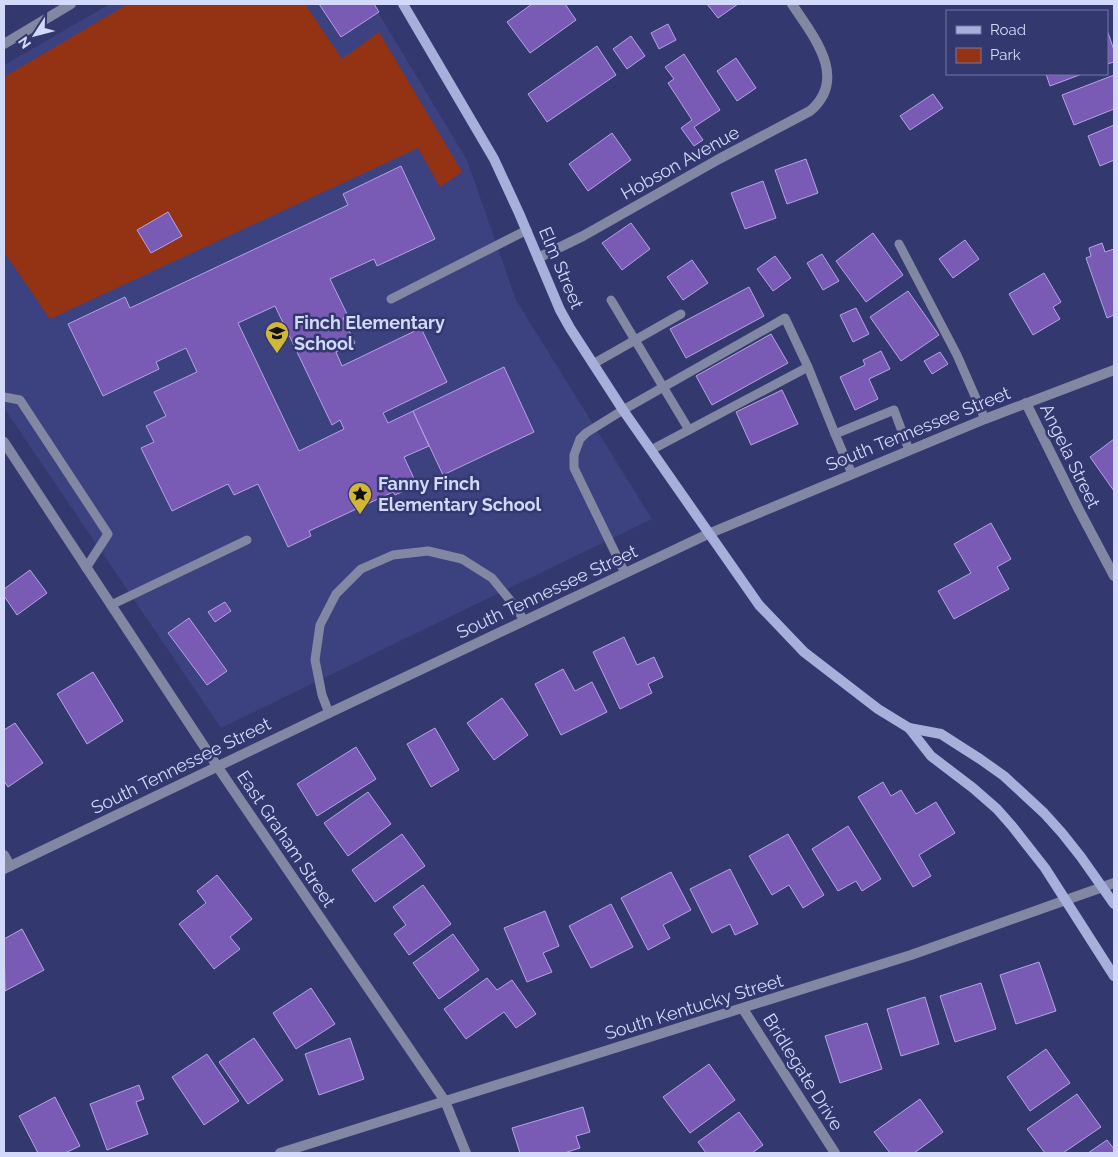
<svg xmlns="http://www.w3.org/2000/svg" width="1118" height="1157" font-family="Raleway,sans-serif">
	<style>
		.built { fill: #3c417f }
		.green { fill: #943313 }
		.building { fill: #795ab5; stroke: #b5a3e4; fill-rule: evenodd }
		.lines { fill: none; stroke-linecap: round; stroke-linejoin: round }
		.service { stroke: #8287a3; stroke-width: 9 }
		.minor { stroke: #8287a3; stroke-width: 10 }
		.tertiary { stroke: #8287a3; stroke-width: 10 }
		.secondary { stroke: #a7afdb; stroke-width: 10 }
		.labels { text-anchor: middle; stroke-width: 5; stroke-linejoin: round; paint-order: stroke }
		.street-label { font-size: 18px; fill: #d2d9fa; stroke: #33386f }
		.poi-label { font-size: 18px; font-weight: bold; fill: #d2d9fa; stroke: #33386f; text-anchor: start }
	</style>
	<rect width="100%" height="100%" fill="#33386f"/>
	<path class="built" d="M110,4H373L467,160L516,300L652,519L221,728L4,408V65Z"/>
	<path class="green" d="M128,4H305L342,59L379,32L462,172L440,187L418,148L50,319L4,252V77Z"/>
	<g class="building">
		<path d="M319,4H374L379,12L341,37Z"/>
		<path d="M532,4H565L576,20L530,53L507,22Z"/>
		<path d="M707,4H738L718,18Z"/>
		<path d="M668,24L676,40L659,49L651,33Z"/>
		<path d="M1107,30L1114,50V62L1107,64Z"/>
		<path d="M631,36L645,56L627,69L613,49Z"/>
		<path d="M597,46L616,75L547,122L528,94Z"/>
		<path d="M684,54L720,110L694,127L703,140L694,146L681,128L692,120L668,83L674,79L665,67Z"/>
		<path d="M736,58L756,88L737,101L717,71Z"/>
		<path d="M1046,74H1082L1050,86Z"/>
		<path d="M1114,75V109L1074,125L1062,95Z"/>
		<path d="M933,94L943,108L910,130L900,116Z"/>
		<path d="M1114,125V160L1100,166L1088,136Z"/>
		<path d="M612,133L631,160L588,191L569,164Z"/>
		<path d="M806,159L818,193L787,204L775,170Z"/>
		<path d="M401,166L435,239L377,266L374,259L330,279L348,316L343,318L355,343L336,352L342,366L421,328L447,382L383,413L388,423L413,411L429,446L404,457L417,485L395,495L393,492L309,531L311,536L288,547L258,484L234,495L228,484L172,511L141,448L154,442L146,426L166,416L154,392L197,372L186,348L156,362L159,369L103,396L68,324L125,297L130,308L348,205L343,194ZM275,306L332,425L340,420L344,429L299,451L238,323Z"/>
		<path d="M763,181L776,218L745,229L731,193Z"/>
		<path d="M168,212L182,236L151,253L137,230Z"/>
		<path d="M631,223L650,249L622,270L602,243Z"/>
		<path d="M873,233L903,275L866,302L836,261Z"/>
		<path d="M965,240L979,259L953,278L939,259Z"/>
		<path d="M1102,243L1105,252L1114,249V315L1107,318L1086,258L1091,256L1089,248Z"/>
		<path d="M822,254L839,281L823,290L807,263Z"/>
		<path d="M775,256L791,278L773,291L757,269Z"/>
		<path d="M692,260L708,283L683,300L667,277Z"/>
		<path d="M1044,273L1061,302L1053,307L1060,319L1033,335L1009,294Z"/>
		<path d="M749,287L764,316L686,358L670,329Z"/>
		<path d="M908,291L939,335L901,361L870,317Z"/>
		<path d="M856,308L869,334L853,342L840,315Z"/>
		<path d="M771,334L788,363L712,405L696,376Z"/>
		<path d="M881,351L890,369L869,379L878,399L855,410L840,377L865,365L863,360Z"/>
		<path d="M940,352L948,364L932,374L924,361Z"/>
		<path d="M504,367L534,432L443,475L413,411Z"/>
		<path d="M782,390L798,424L751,445L736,412Z"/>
		<path d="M1114,439V491L1090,457Z"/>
		<path d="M991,523L1011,559L997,567L1009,589L954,619L938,591L971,573L954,544Z"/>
		<path d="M30,570L47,593L17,615L4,596V589Z"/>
		<path d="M225,602L231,611L215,622L208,612Z"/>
		<path d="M189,618L227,671L207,685L168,633Z"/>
		<path d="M624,637L637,665L654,657L663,677L648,684L652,693L620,709L593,652Z"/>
		<path d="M563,669L575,691L592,682L607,712L561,735L535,684Z"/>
		<path d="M93,672L123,721L87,744L57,694Z"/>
		<path d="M502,698L528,735L494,760L467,723Z"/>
		<path d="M15,723L43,763L8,787L4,781V730Z"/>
		<path d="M435,728L459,770L431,787L407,744Z"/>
		<path d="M356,747L376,779L317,816L297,784Z"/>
		<path d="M883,782L891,796L901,790L916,814L936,802L955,833L919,855L931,876L913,887L858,797Z"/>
		<path d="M368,792L391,824L348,856L324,823Z"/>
		<path d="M848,826L881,879L862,891L856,881L838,891L812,849Z"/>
		<path d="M402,834L425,866L375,902L352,870Z"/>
		<path d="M788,834L824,895L803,908L789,885L772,895L749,856Z"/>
		<path d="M730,869L758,924L735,935L730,924L712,933L690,889Z"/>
		<path d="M671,872L691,910L663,925L670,938L648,950L621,898Z"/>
		<path d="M217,875L252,919L230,937L240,949L214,969L179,924L206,903L197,891Z"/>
		<path d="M423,885L451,924L409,955L394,934L406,925L393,907Z"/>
		<path d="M611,904L633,947L591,968L569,926Z"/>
		<path d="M545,911L559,946L543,953L552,972L527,982L504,928Z"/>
		<path d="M22,929L44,970L5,991L4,939Z"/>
		<path d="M453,934L479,970L439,999L413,963Z"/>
		<path d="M1039,962L1056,1011L1016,1024L1000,975Z"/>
		<path d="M487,978L497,990L512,980L536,1014L516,1028L504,1012L466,1039L444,1009Z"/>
		<path d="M981,983L996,1029L955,1042L940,996Z"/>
		<path d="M311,988L335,1024L296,1049L273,1013Z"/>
		<path d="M925,997L939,1044L901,1056L887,1009Z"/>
		<path d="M867,1023L882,1069L840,1083L825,1036Z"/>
		<path d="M254,1038L283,1080L248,1104L219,1062Z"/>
		<path d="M350,1038L364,1079L319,1095L305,1054Z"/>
		<path d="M1046,1049L1070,1083L1030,1111L1007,1077Z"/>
		<path d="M207,1054L239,1101L204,1125L172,1077Z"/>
		<path d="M709,1064L735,1100L690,1133L663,1097Z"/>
		<path d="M139,1085L144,1099L136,1102L148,1134L107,1150L90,1104Z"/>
		<path d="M1077,1094L1101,1127L1063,1153H1045L1027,1129Z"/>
		<path d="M55,1097L80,1146L65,1153H38L19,1116Z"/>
		<path d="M920,1099L943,1132L914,1153H890L874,1132Z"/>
		<path d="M583,1107L590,1132L576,1136L580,1148L564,1153H520L512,1128Z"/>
		<path d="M739,1112L763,1145L752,1153H706L698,1142Z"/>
		<path d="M1107,1140L1114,1149V1153H1088Z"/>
	</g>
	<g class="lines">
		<g class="service">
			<path d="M899,244L957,355L985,419"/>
			<path d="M391,299L527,230"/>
			<path d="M611,300L689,430"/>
			<path d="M593,364L681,314"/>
			<path d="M4,397L20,400L108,534L86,568"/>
			<path d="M651,450L808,367"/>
			<path d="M852,474L835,434L894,410L909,450"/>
			<path d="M625,573L574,468V455L580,439L586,433L623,410L785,318L808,367L835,434"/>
			<path d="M111,605L247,540"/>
			<path d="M329,713L322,695L315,660L320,625L336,594L361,569L393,555L428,551L462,559L492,578L514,605L524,620"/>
		</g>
		<g class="minor">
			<path d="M4,44L71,4"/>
			<path d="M538,258L583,236L719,159L810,111C849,78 813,36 792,4"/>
			<path d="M1026,403L1079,510L1114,576"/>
			<path d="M4,442L217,766L445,1101L466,1153"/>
			<path d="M4,855L10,866"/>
			<path d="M743,1009L835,1153"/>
			<path d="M280,1153L911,955L1114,883"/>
		</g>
		<path class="tertiary" d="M4,869L329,713L708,534L985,419L1114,370"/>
		<g class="secondary">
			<path d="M403,4L494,159L519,213L560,310L570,328L623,410L759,605L804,652L878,709L909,728L941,734L980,759L1004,776L1044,813L1062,833L1081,857L1114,904"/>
			<path d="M909,728L931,756L973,788L997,809L1012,826L1045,868L1114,976"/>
		</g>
	</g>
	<defs>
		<g id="school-pin" transform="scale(1.25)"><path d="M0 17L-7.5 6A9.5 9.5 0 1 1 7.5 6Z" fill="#d1b736" stroke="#33386f"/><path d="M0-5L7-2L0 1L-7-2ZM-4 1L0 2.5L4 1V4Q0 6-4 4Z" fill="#111"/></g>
		<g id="sight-pin" transform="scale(1.25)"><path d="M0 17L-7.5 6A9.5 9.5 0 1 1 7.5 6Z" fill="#d1b736" stroke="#33386f"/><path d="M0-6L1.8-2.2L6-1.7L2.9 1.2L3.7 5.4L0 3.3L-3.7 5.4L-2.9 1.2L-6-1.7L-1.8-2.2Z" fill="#111"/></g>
	</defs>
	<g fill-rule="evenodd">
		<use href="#school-pin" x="277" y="333"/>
		<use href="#sight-pin" x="360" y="494"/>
	</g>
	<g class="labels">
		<g class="street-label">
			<text transform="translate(680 163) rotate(-29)" y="6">Hobson Avenue</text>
			<text transform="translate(561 268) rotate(67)" y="6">Elm Street</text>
			<text transform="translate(918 429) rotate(-22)" y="6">South Tennessee Street</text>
			<text transform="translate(1070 456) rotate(64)" y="6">Angela Street</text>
			<text transform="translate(547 592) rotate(-25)" y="6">South Tennessee Street</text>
			<text transform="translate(181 766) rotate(-26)" y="6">South Tennessee Street</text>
			<text transform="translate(286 839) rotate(56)" y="6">East Graham Street</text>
			<text transform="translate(694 1007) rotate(-17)" y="6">South Kentucky Street</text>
			<text transform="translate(803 1072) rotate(58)" y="6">Bridlegate Drive</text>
		</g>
		<g class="poi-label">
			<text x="294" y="329">Finch Elementary<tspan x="294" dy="21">School</tspan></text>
			<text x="378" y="490">Fanny Finch<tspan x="378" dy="21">Elementary School</tspan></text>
		</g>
	</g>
	<rect width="1118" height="1157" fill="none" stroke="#d2d9fa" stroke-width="10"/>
	<rect x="946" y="10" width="162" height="65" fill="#33386f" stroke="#7378a7"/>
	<rect x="956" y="26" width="25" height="8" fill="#a7afdb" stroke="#7378a7"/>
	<text x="990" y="35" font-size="15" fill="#d2d9fa">Road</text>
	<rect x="956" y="48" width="25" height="15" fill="#943313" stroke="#7378a7"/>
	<text x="990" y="60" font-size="15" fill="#d2d9fa">Park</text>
	<g transform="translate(35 35) rotate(234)" stroke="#33386f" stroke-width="4" paint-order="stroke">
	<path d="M0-4L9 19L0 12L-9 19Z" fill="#d2d9fa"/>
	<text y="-8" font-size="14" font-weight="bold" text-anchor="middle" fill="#d2d9fa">N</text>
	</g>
</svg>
